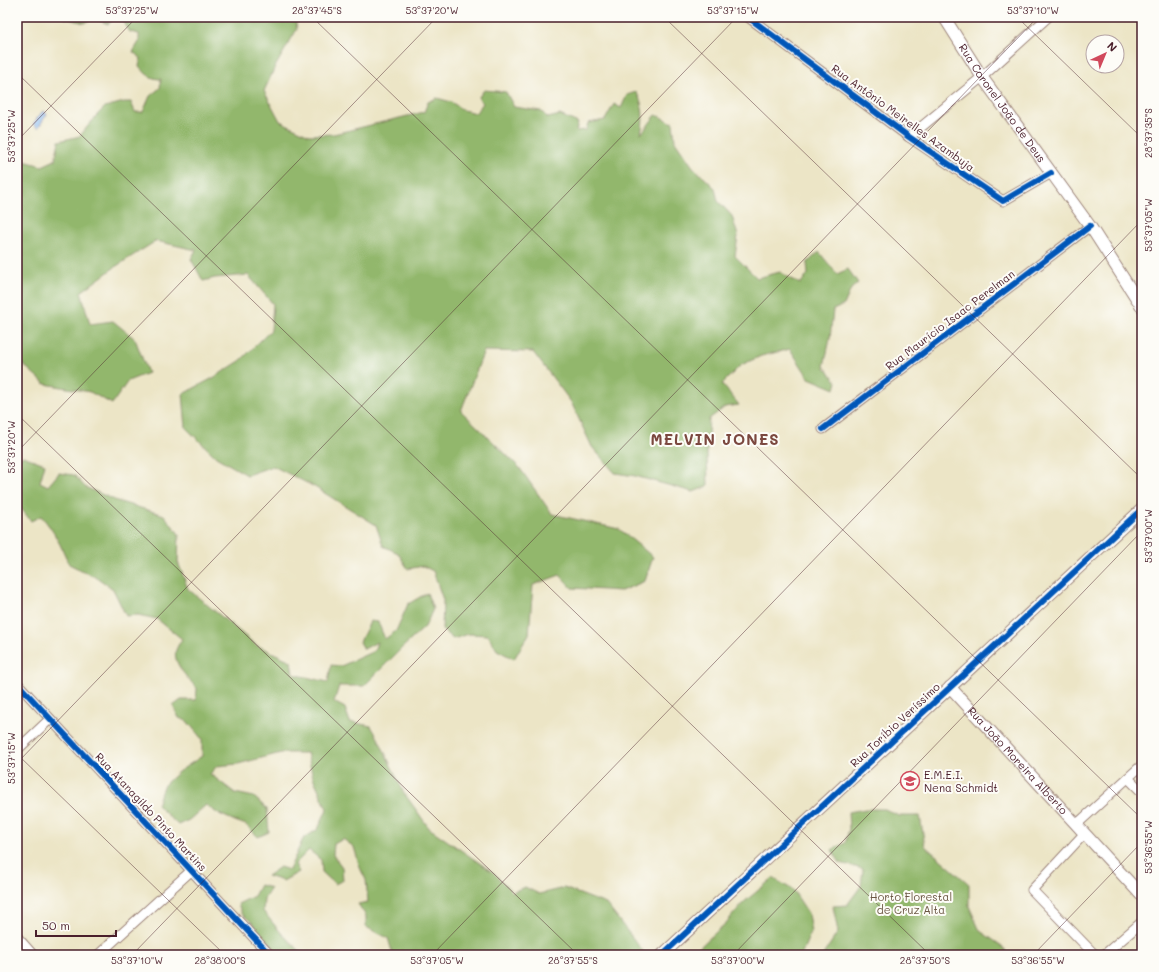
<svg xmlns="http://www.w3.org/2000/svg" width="1159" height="972" font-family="Mali,sans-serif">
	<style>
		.forest { fill: #92b76c; stroke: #6e6b4c }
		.water { fill: #85baf3; stroke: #686c8f }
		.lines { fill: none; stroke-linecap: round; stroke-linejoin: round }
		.minor-casing { stroke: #9b8278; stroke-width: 11 }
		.tertiary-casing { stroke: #9b8278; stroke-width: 13 }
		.minor { stroke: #fff; stroke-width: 9 }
		.tertiary { stroke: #fff; stroke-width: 11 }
		.cycleway-casing { stroke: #fdfcf7; stroke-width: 8 }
		.cycleway { stroke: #0057b8; stroke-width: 6 }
		.ticks { fill: none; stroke: #4a1f2b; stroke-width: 1; stroke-opacity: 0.45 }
		.labels { text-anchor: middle; stroke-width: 4; stroke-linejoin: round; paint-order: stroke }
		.street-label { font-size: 11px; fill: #4a1f2b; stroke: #fdfcf7 }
		.poi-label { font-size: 11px; fill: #4a1f2b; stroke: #fdfcf7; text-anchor: start }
		.park-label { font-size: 11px; fill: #6b5644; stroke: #fdfcf7 }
		.district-label { font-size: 15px; font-weight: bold; letter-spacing: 1px; fill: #7b483f; stroke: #fdfcf7 }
		.neatline { fill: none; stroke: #4a1f2b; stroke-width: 1.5 }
		.ticks-label { font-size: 10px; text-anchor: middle; fill: #4a1f2b }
	</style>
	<rect width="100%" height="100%" fill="#fdfcf7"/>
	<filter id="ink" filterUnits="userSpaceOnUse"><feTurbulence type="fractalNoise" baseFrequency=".025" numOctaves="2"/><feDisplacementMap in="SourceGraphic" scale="8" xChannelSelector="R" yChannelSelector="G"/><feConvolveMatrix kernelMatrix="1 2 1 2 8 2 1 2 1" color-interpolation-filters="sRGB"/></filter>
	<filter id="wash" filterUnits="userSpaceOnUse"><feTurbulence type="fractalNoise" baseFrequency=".012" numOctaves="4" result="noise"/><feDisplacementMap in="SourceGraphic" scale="16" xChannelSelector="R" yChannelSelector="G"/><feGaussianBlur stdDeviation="0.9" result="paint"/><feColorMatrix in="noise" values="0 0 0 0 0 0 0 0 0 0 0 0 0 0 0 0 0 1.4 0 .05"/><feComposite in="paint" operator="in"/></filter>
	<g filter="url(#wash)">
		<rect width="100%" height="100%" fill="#ece5c6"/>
		<g class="forest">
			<path d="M64,17H117L108,24L93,18L85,23L65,18Z"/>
			<path d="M117,17H295L297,29L275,67L264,91L280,121L309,135L334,134L424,112L428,102L437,98L451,102L463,110L476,113L483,103L478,98L484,90L506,92L514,107L541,111L548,118L560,115L578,123L576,131L586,130L588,123L605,120L614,104L621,108L627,95L636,92C644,103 644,120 641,134L656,115L673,123L675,141L693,167L715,188L718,201L732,216L738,236L735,256L757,278L780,272L800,284L808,274L807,263L819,252L837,274L848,269L858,283L851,289L844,305L833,310L830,339L824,366L837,382L835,389L809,378L790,349L761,356L741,365L722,384L739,405L725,407L709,419L707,452L708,486L693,492L635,476L615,473L592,447L571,402L533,352L484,351L461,411L519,467L552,514L619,529L653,557L645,581L621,591L572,588L560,575L533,585L529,634L514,659L497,650L488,635L469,634L453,639L442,630L443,600L433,571L423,566L408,569L398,553L383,546L376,525L313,486L273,466L247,475L216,457L186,428L183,394L213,378L240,361L271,330L273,304L248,275L215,278L203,281L191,259L196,250L156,241L115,267L81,292L90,324L113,321L135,339L148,373L128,381L112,404L90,392L45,384L17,359V159L42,166L55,160L59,141L80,136L95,117L105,107L124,102H131L135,112H143L150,96L160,88L161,79C150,79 146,74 139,66L141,58L133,52L139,42V34L130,32L122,19Z"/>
			<path d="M23,456L45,464L40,482L48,486L59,473L74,475L85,487L117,501L164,515L179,534L178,562L188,589L256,645L291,661L293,674L328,682L331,665L341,666L374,651L377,642L364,649L360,642L370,621L378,622L385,639L396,631L408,604L427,593L433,609L425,627L403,647L364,686H339L334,702L345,708L350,722L371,726L378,738L404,793L429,828L494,873L512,892L525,887L539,894L564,888L606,904L646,955H393L388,938L366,927V916L358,904L368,902L366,880L360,868L354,847L343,839L334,844L333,855L342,867L343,880L335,884L322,872L321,860L309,850L295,864L299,872L283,881L267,876L280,867L289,870L303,839L318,829L327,809L313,777L307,753H281L238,764L217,766L210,774L235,793L254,797L267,809L269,832L258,837L246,825L235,821L217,813L206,805L189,820L178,825L157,805L163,786L178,772L202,756V739L187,721L179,718L173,706L181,700H196L197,688C189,680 172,663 176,650C177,647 180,642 182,639L157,619L138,615L126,616L113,589L99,579L69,564C61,546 54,530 41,516L31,521L19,506L20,502L17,501V460Z"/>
			<path d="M866,809H885L899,816H920L925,846L969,884V906L980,931L1002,946L1009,955H823L838,932L833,906L847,905L861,886L863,869L840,863L832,850L845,843L849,829L848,812Z"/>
			<path d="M773,878L793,890L808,913L811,932L801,955H691L726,923L743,903Z"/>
			<path d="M260,885L271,888L264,899L263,911L282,934L304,955H280L269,942L260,938L254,924L242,914L238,904L254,896Z"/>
		</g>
		<path class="water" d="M43,111L47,114L38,128L33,124Z"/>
	</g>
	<g filter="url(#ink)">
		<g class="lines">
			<g class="minor-casing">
				<g id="minor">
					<path d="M748,17L909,137L1003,201L1051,173"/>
					<path d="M909,137L982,77L1048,17"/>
					<path d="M823,429L1090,226"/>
					<path d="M17,683L270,955"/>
					<path d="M17,750L50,719"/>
					<path d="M1128,778L1142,792"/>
					<path d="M1076,825L1142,765"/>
					<path d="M1084,834L1032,890L1095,955"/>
					<path d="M17,937L33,955"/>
					<path d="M98,955L192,870"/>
					<path d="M1104,955L1142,922"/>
				</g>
			</g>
			<g class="tertiary-casing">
				<g id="tertiary">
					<path id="s1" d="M944,17L982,77L1090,226L1142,307"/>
					<path id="s2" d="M950,687L1142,896"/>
					<path d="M662,955L1142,509"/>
				</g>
			</g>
			<use href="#minor" class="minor"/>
			<use href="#tertiary" class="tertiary"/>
			<g class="cycleway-casing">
				<g id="cycleway">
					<path d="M748,17L909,137L1003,201L1051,173"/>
					<path d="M823,429L1090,226"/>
					<path d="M17,683L270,955"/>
					<path d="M662,955L1142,509"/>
				</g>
			</g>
			<use href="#cycleway" class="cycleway"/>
		</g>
	</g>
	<path class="ticks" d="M312,17L1142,819M664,17L1142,479M1017,17L1142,138M17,73L930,955M17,141L137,17M17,414L578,955M17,452L437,17M17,754L225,955M17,763L737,17M132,955L1038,17M432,955L1142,220M733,955L1142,531M1033,955L1142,842"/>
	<defs>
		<g id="school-ring" transform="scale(1)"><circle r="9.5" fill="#fdfcf7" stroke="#d1495b" stroke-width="1.5"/><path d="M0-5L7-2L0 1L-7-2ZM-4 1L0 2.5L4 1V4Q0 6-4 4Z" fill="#d1495b"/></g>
	</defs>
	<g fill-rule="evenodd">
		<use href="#school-ring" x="910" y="781"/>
	</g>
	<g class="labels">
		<g class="street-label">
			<text dy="4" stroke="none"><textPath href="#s1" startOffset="104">Rua Coronel João de Deus</textPath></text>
			<text transform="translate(903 118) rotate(36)" y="4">Rua Antônio Meirelles Azambuja</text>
			<text transform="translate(950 320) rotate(-37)" y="4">Rua Maurício Isaac Perelman</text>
			<text transform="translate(895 725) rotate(-43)" y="4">Rua Toríbio Veríssimo</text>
			<text dy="4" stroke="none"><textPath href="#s2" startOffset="100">Rua João Moreira Alberto</textPath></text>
			<text transform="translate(151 812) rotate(47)" y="4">Rua Atanagildo Pinto Martins</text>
		</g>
		<g class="poi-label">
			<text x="924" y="779">E.M.E.I.<tspan x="924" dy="13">Nena Schmidt</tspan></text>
		</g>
		<g class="park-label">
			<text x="911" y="901">Horto Florestal<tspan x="911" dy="13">de Cruz Alta</tspan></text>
		</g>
		<g class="district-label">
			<text x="715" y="445">MELVIN JONES</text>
		</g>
	</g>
	<rect width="1159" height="972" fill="none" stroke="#fdfcf7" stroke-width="44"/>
	<g transform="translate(1105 54) rotate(44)"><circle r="19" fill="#fdfcf7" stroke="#b5a4a5"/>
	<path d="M0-3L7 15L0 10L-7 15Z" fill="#d1495b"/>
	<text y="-6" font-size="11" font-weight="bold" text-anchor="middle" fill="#4a1f2b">N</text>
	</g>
	<path d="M36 930v6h80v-6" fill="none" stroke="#4a1f2b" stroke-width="2"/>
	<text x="42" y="930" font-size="12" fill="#4a1f2b" stroke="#fdfcf7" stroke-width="3" paint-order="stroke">50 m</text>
	<rect x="22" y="22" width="1115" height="928" class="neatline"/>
	<g class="ticks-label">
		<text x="132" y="14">53°37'25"W</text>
		<text x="317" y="14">28°37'45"S</text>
		<text x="432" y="14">53°37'20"W</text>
		<text x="733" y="14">53°37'15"W</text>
		<text x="1033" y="14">53°37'10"W</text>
		<text transform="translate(1148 133) rotate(-90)" y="4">28°37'35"S</text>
		<text transform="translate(11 136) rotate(-90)" y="4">53°37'25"W</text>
		<text transform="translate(1148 225) rotate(-90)" y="4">53°37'05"W</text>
		<text transform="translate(11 447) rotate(-90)" y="4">53°37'20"W</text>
		<text transform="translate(1148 536) rotate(-90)" y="4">53°37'00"W</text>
		<text transform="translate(11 758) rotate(-90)" y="4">53°37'15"W</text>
		<text transform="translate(1148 847) rotate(-90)" y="4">53°36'55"W</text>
		<text x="137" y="964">53°37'10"W</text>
		<text x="220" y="964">28°38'00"S</text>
		<text x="437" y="964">53°37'05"W</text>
		<text x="573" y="964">28°37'55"S</text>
		<text x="738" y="964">53°37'00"W</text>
		<text x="925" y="964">28°37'50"S</text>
		<text x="1038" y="964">53°36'55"W</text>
	</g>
</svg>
